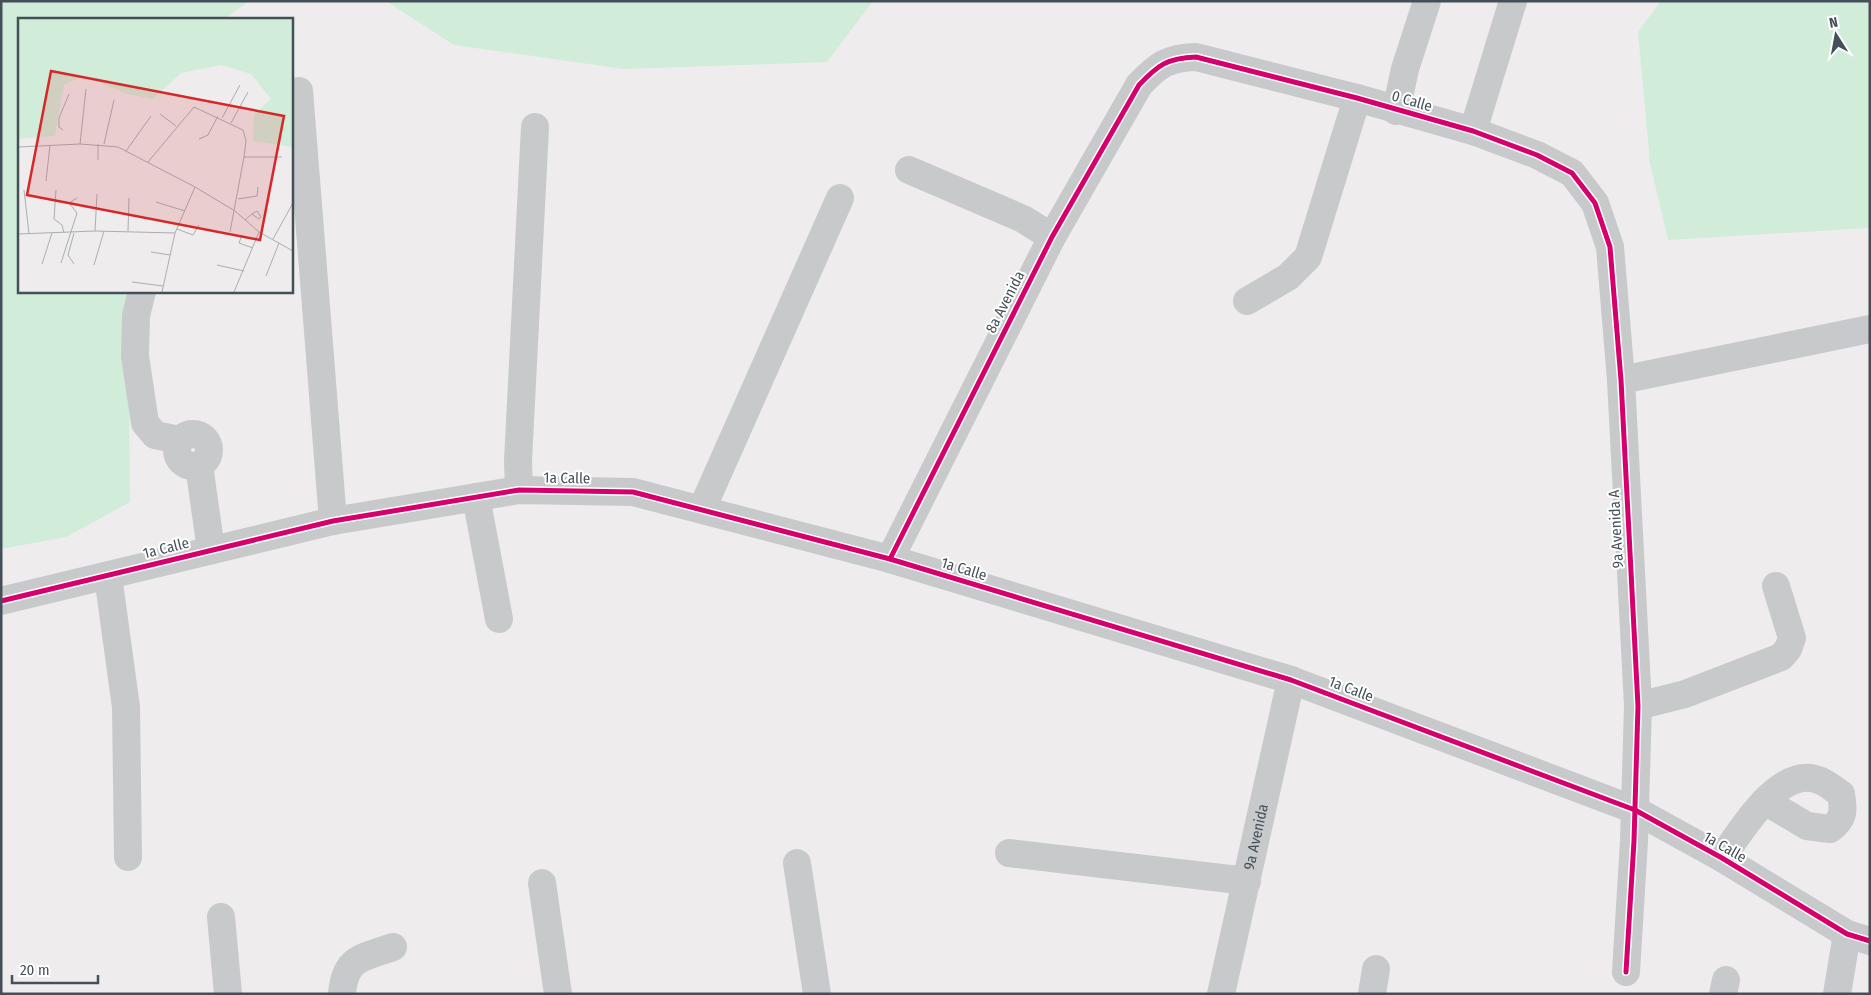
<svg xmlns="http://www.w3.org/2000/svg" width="1871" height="995" font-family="'Fira Sans Condensed',sans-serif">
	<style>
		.green { fill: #d1edda }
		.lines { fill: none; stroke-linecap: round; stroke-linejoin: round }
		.minor { stroke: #c7c9cb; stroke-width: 28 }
		.cycleway-casing { stroke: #fff; stroke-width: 8 }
		.cycleway { stroke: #d6006c; stroke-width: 5 }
		.labels { text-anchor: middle; stroke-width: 4; stroke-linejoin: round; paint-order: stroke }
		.street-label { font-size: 15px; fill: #445059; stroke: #fff }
		.inset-road { fill: none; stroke: #aaaeb2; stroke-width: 1 }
		.view { fill: #d62828; fill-opacity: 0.15; stroke: #d62828; stroke-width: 2.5 }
		.inset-edge { fill: none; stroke: #445059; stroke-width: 2.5 }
	</style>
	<rect width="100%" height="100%" fill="#eeeced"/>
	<g class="green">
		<path d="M1,1H249L224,19H19V291H128L130,502L66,537L1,549Z"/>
		<path d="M386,1H873L827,62L624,69L454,45Z"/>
		<path d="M1661,1H1870V228L1668,240L1650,163L1638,32Z"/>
	</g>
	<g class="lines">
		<g class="minor">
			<path d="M299,91L333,521"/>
			<path d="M1396,111L1405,69L1427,1"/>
			<path d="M1473,131L1513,1"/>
			<path d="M909,170L1023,219L1052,237"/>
			<path d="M142,291L136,316L135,356L145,423L155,435L180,440"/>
			<path d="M1247,301L1288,277L1308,257L1357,98"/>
			<path d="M1621,380L1870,329"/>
			<circle cx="193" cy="450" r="16"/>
			<path d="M199,465L211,550"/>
			<path d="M519,490L518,461L535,127"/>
			<path d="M476,497L499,619"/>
			<path d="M702,509L840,198"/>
			<path d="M890,559L1052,237L1139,85C1158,65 1167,58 1196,57L1357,98L1473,131L1537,155L1572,173L1595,203L1610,247L1621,380L1638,706L1634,841L1626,972"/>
			<path d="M108,576L126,707L128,857"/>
			<path d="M1,601L333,521L519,490L633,492L890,559L1291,680L1635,810L1722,858L1847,934L1870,941"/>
			<path d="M1638,706L1685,694L1781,657L1788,649L1792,638L1776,586"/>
			<path d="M1009,853L1247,881"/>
			<path d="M1722,858C1740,832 1781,762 1821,781C1828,784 1835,790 1841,794C1844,811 1844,819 1830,829L1807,826L1765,801"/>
			<path d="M797,863L817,994"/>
			<path d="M542,883L558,994"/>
			<path d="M221,917L228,994"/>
			<path d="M342,994C345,957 362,958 393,947"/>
			<path id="s1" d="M1221,994L1291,680"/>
			<path d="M1372,994L1376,969"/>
			<path d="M1723,994L1726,980"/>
			<path d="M1837,994L1847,934"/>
		</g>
		<g class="cycleway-casing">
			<g id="cycleway">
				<path d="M890,559L1052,237L1139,85C1158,65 1167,58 1196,57L1357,98L1473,131L1537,155L1572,173L1595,203L1610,247L1621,380L1638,706L1634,841L1626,972"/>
				<path d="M1,601L333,521L519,490L633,492L890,559L1291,680L1635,810L1722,858L1847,934L1870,941"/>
			</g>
		</g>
		<use href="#cycleway" class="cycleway"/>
	</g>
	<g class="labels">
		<g class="street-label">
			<text transform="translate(1412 101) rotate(16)" y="5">0 Calle</text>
			<text transform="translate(1005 302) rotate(-63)" y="5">8a Avenida</text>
			<text transform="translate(567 478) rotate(1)" y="5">1a Calle</text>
			<text transform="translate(1616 529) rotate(-93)" y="5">9a Avenida A</text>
			<text transform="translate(166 548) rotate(-14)" y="5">1a Calle</text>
			<text transform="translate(964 569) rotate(17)" y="5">1a Calle</text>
			<text transform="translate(1351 689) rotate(21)" y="5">1a Calle</text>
			<text dy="5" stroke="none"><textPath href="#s1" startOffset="161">9a Avenida</textPath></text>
			<text transform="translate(1725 847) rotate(30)" y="5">1a Calle</text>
		</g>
	</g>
	<g transform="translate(18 18)">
		<rect width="275" height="275" fill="#eeeced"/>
		<path d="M0,1H275V129L235,123L236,96L253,81L233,56L203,47L163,55L135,81L109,76L66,58L46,67L37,118L0,121Z" fill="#d1edda"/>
		<path class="inset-road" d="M142,96L158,108M204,100L222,67M213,105L230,74M45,112L41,109V100L51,76M181,121L190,117L200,98M62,126L68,71M86,126L96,82M0,129L62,126L100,129L177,169L217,193L241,214L275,233M108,133L133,98M226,139H264M80,142V126M130,144L176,89L225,112L228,123L226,139L212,214M28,163L32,127M6,172L11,216M38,172L36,201L44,207L46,215M220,181L239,178L240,169M138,184L167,193M227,202L234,196L239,193L243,199L241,201L234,196M159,211L175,217L181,207M77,213L79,176M110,213L111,180M0,216L77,213L157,215M224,217L221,225L235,230M255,221L275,185M133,234L152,237M43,245L59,195L51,185L59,180M24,246L34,215M56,246L50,237L56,215M76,247L86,213M199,247L226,253M248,258L261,225M114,264L145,268M144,274L157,215L177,169M216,274L241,214"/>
		<path class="view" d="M33,53L266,98L242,222L9,177Z"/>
		<rect width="275" height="275" class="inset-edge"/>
	</g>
	<rect width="1871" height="995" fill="none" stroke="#445059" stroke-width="5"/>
	<g transform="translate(1836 35) rotate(349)" stroke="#ffffff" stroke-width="4" paint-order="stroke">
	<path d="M0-4L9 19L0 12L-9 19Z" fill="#445059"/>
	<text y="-8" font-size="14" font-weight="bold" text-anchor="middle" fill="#445059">N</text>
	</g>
	<path d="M12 975v8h86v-8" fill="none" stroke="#445059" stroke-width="2.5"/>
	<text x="20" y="975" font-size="15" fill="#445059" stroke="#ffffff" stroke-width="4" paint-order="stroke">20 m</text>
</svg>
